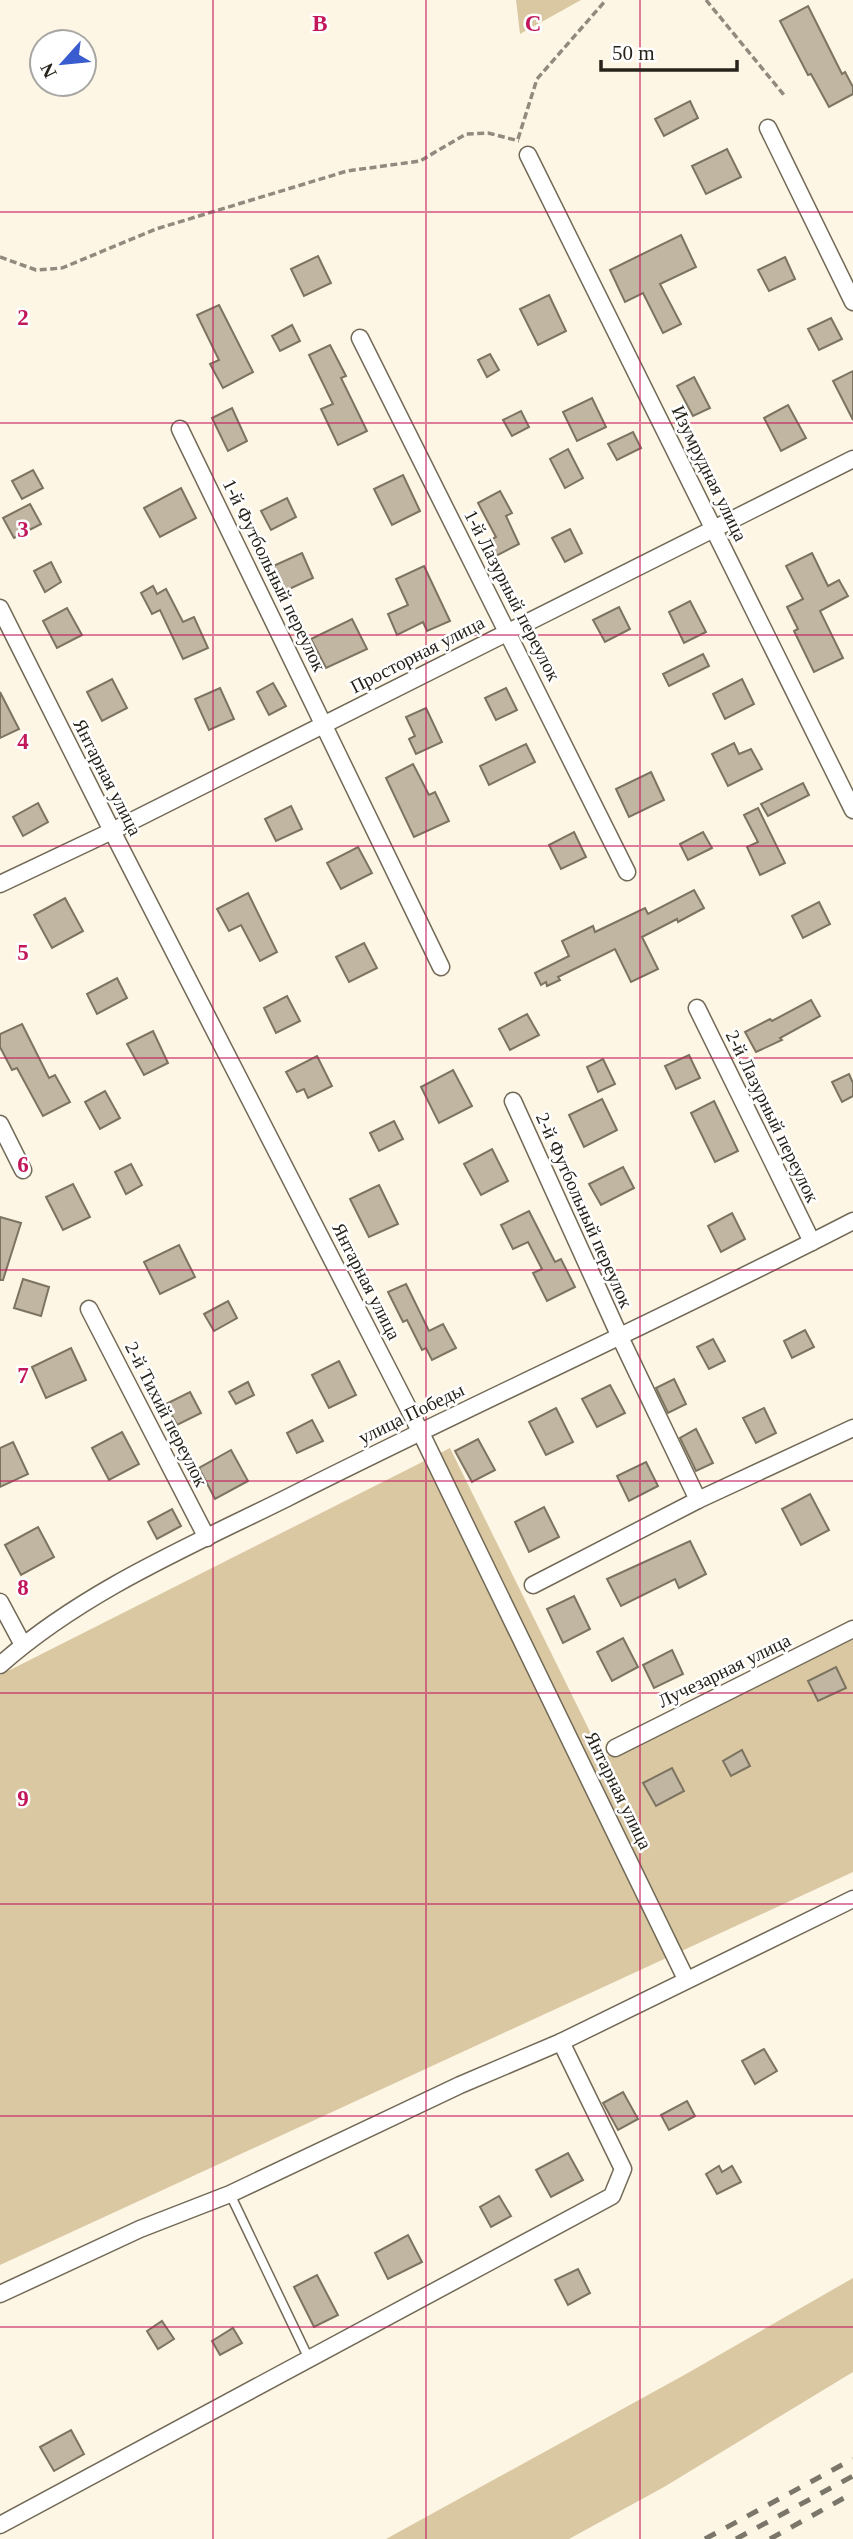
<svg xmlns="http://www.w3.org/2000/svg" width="853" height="2539" font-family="'Times New Roman',serif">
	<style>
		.green { fill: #dac8a3 }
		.building { fill: #c0b6a2; stroke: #7c7360; stroke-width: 2 }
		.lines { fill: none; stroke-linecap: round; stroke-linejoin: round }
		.service-casing { stroke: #726a57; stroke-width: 11 }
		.minor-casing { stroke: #726a57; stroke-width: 19 }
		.path { stroke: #908b7e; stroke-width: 3.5; stroke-dasharray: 7 3.5; stroke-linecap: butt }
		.service { stroke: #fff; stroke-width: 8 }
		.minor { stroke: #fff; stroke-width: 16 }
		.rail { stroke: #7b766a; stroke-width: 5; stroke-dasharray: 12 12; stroke-linecap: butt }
		.grid { fill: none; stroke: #c2185b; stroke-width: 2; stroke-opacity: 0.55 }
		.labels { text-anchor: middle; stroke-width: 5; stroke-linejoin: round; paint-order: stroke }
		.street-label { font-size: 19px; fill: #27231b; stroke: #fff }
		.grid-label { font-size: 23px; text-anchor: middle; font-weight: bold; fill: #c2185b; stroke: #fff; stroke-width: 5; stroke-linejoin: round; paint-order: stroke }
	</style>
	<rect width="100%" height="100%" fill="#fef6e5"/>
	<g class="green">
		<path d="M516,0H581L520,34Z"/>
		<path d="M450,1448L603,1758L853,1633V1872L0,2265V1675Z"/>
		<path d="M853,2278V2372L664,2487L569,2539H386L686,2374Z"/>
	</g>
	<g class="building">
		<path d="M808,6L842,74L845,72L853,87V94L829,107L811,74L808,75L780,21Z"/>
		<path d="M690,101L698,118L664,136L655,119Z"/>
		<path d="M727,149L741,177L706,194L692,166Z"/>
		<path d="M681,235L696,267L660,284L681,324L663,333L643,293L625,302L610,270Z"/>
		<path d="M318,256L331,283L304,296L291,269Z"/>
		<path d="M785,257L795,279L769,291L758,270Z"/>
		<path d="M549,295L566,331L538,345L520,309Z"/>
		<path d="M219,305L253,372L223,388L210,364L219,360L197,315Z"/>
		<path d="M831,318L842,339L819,350L808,329Z"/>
		<path d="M292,325L300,341L280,351L272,336Z"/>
		<path d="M330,345L346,376L341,378L367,431L338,445L321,409L333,404L309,355Z"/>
		<path d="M490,354L499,370L487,377L478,360Z"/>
		<path d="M853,371V420L833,381Z"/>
		<path d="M694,377L710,408L693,416L677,386Z"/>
		<path d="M592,398L606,427L577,441L563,412Z"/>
		<path d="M788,405L806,438L781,451L764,418Z"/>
		<path d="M232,408L247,441L228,451L212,418Z"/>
		<path d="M521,411L529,427L512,436L503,420Z"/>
		<path d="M633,432L641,448L617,460L608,444Z"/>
		<path d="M568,449L583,478L565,488L550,459Z"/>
		<path d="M33,470L43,488L22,499L12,481Z"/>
		<path d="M403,475L420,511L392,525L374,489Z"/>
		<path d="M181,488L196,518L160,537L144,508Z"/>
		<path d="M500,491L512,513L506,516L519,544L496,556L488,541L496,537L478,503Z"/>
		<path d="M287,498L296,517L271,530L261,511Z"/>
		<path d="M30,504L41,524L14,538L3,518Z"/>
		<path d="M570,529L582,553L565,562L552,538Z"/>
		<path d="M302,553L313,578L283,592L271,567Z"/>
		<path d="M812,553L828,586L839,580L848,596L820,611L843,658L814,672L794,631L798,629L787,607L803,599L786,566Z"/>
		<path d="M51,562L61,582L45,592L34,571Z"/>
		<path d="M424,566L450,621L427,631L423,622L397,635L388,614L408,605L396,579Z"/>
		<path d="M153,586L157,594L166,589L183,622L194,617L208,648L183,659L160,610L152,614L141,593Z"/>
		<path d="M690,601L706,632L684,643L669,612Z"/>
		<path d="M619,607L630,629L605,642L593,620Z"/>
		<path d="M67,608L82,635L57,648L43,621Z"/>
		<path d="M352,619L367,649L326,668L311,639Z"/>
		<path d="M703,654L709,666L669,686L663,674Z"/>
		<path d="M112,679L127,708L102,721L87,692Z"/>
		<path d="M742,679L754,704L725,719L713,694Z"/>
		<path d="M273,683L286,706L269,715L257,692Z"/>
		<path d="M220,688L234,719L209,730L195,699Z"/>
		<path d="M506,688L517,710L496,720L485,698Z"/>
		<path d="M0,692L19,729L0,738Z"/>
		<path d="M426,708L442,742L416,754L409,739L415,736L406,717Z"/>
		<path d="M734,743L739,754L751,749L762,769L728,786L712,754Z"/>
		<path d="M526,744L535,762L489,785L480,766Z"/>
		<path d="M413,764L429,795L435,792L449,821L414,837L386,778Z"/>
		<path d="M651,772L664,800L629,817L616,789Z"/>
		<path d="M803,783L809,795L768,816L761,804Z"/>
		<path d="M38,803L48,822L23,836L13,817Z"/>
		<path d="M291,806L302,829L276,841L265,819Z"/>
		<path d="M758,808L785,863L760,875L747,847L758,842L744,815Z"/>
		<path d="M574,832L586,857L561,869L549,845Z"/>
		<path d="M703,832L712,848L688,860L680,844Z"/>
		<path d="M358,847L372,873L341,889L327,863Z"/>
		<path d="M694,890L704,908L678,922L677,919L642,937L658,969L631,982L615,949L558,977L560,980L547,986L546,982L541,985L535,973L569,956L562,941L593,926L595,932L645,908L648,914Z"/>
		<path d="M248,893L277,952L260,961L241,925L229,931L217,909Z"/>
		<path d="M65,898L83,931L52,948L34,915Z"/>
		<path d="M819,902L830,924L803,938L792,916Z"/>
		<path d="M364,943L377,968L349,982L336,957Z"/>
		<path d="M117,978L127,998L97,1014L87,994Z"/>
		<path d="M287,996L300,1021L276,1033L264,1008Z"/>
		<path d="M811,1000L820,1016L780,1038L782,1040L756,1052L745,1032L770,1019L772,1021Z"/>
		<path d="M527,1014L539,1035L510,1050L499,1029Z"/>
		<path d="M22,1024L49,1078L55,1075L70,1102L43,1116L17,1068L12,1070L0,1047V1034Z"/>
		<path d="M153,1031L168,1063L144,1075L127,1044Z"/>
		<path d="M689,1055L700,1078L676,1089L665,1066Z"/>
		<path d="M317,1056L332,1086L308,1098L304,1089L297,1092L286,1072Z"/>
		<path d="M603,1059L615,1084L598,1092L587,1067Z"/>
		<path d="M453,1070L472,1106L439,1123L421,1087Z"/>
		<path d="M849,1074L853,1083V1096L842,1102L832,1082Z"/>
		<path d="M105,1091L120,1118L100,1129L85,1102Z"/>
		<path d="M602,1099L617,1130L584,1147L569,1115Z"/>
		<path d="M714,1101L738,1151L715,1162L691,1113Z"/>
		<path d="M394,1121L403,1139L379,1151L370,1133Z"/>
		<path d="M492,1149L508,1181L481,1195L464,1164Z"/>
		<path d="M131,1164L142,1185L126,1194L115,1172Z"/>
		<path d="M623,1167L634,1188L601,1205L589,1184Z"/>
		<path d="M73,1184L90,1217L63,1230L46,1197Z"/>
		<path d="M379,1185L398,1224L369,1237L350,1199Z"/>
		<path d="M529,1211L555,1262L561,1259L575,1287L547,1301L533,1273L542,1269L528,1242L513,1249L501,1225Z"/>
		<path d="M732,1213L745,1239L721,1252L708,1226Z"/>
		<path d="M0,1217L21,1223L3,1280H0Z"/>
		<path d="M179,1245L195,1277L160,1294L144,1262Z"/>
		<path d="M23,1279L49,1287L41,1316L14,1308Z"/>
		<path d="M406,1284L429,1331L443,1324L456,1348L432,1360L426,1348L422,1350L407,1320L403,1322L388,1292Z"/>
		<path d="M228,1301L237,1318L214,1331L204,1314Z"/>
		<path d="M805,1330L814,1347L792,1358L784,1341Z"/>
		<path d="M713,1339L725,1361L709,1369L697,1347Z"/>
		<path d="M71,1348L86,1380L46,1398L32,1367Z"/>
		<path d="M339,1361L356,1395L329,1408L312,1375Z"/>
		<path d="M674,1379L686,1404L668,1413L656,1388Z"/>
		<path d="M248,1382L254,1395L236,1404L229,1392Z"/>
		<path d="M610,1385L625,1413L597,1427L582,1399Z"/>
		<path d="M190,1392L201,1413L177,1425L166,1404Z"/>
		<path d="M556,1408L573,1442L546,1455L529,1422Z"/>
		<path d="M764,1408L776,1433L756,1443L743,1418Z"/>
		<path d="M312,1420L323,1441L297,1453L287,1433Z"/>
		<path d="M696,1429L713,1463L696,1471L680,1438Z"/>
		<path d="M122,1432L139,1464L109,1480L92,1448Z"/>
		<path d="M478,1439L495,1470L472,1482L455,1451Z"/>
		<path d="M13,1442L28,1474L0,1487V1448Z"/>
		<path d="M231,1450L248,1481L215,1499L199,1468Z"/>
		<path d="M646,1462L658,1486L629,1501L617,1476Z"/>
		<path d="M810,1494L829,1530L801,1545L782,1509Z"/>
		<path d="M544,1507L559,1537L529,1552L515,1522Z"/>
		<path d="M172,1509L181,1526L157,1539L148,1522Z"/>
		<path d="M38,1527L54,1557L21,1575L5,1545Z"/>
		<path d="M690,1541L706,1574L679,1588L675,1579L621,1606L607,1579Z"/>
		<path d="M574,1596L590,1629L563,1643L547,1609Z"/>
		<path d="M623,1638L638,1667L612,1681L597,1652Z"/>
		<path d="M672,1650L683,1674L654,1688L643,1665Z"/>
		<path d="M836,1667L846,1688L818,1701L808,1681Z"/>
		<path d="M742,1750L750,1766L731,1776L723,1761Z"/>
		<path d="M672,1768L684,1791L656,1806L643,1783Z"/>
		<path d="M764,2049L777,2071L755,2084L742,2061Z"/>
		<path d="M623,2092L638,2119L618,2130L603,2103Z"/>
		<path d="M687,2101L695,2116L669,2130L661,2115Z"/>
		<path d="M568,2153L583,2180L551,2197L536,2170Z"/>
		<path d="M719,2166L722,2172L732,2166L741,2182L717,2194L706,2174Z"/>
		<path d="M499,2196L511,2216L491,2227L480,2207Z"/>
		<path d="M408,2235L422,2262L388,2279L375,2253Z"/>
		<path d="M578,2269L590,2293L568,2305L555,2280Z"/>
		<path d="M317,2275L338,2315L314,2327L294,2287Z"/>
		<path d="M162,2321L174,2339L158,2349L147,2331Z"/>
		<path d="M233,2328L242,2343L220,2355L212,2341Z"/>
		<path d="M71,2430L84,2454L54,2471L40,2447Z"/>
	</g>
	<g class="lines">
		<g class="service-casing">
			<path id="service" d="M230,2194L309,2359"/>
		</g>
		<g class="minor-casing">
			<g id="minor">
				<path d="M768,128L853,302"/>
				<path d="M528,155L853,810"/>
				<path d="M360,338L627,872"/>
				<path d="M180,429L441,967"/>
				<path d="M0,608L112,831L420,1431L686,1979"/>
				<path d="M0,884L112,831L853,459"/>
				<path d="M697,1008L812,1242"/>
				<path d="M513,1101L620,1337L698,1500"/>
				<path d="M0,1124L23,1170"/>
				<path d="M89,1309L207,1538"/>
				<path d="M533,1585L698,1500L853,1428"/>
				<path d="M0,1602L23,1645"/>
				<path d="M0,1665C84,1591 188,1547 287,1498C475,1403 667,1317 853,1221"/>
				<path d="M615,1748L853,1629"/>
				<path d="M0,2294L140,2229L230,2194L460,2085L561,2042L853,1899"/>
				<path d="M0,2525L612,2196L623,2169L561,2042"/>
			</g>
		</g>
		<g class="path">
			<path d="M706,0L784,95"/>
			<path d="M518,139L537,79L606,0"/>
			<path d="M0,257L36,270L62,268L156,229L347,171L420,161L466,134L488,133L519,141"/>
		</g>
		<use href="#service" class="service"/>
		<use href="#minor" class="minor"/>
		<g class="rail">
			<path d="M705,2539L853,2459"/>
			<path d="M736,2539L853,2476"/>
			<path d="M770,2539L853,2493"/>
		</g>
	</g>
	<path class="grid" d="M213,0V2539M426,0V2539M640,0V2539M0,212H853M0,423H853M0,635H853M0,846H853M0,1058H853M0,1270H853M0,1481H853M0,1693H853M0,1904H853M0,2116H853M0,2327H853"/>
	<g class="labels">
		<g class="street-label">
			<text transform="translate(710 473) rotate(64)" y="7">Изумрудная улица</text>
			<text transform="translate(275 575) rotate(64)" y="7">1-й Футбольный переулок</text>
			<text transform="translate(513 595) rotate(63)" y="7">1-й Лазурный переулок</text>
			<text transform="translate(417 654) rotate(-27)" y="7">Просторная улица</text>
			<text transform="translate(108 777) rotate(63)" y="7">Янтарная улица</text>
			<text transform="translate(773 1116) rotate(64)" y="7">2-й Лазурный переулок</text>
			<text transform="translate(585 1210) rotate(66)" y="7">2-й Футбольный переулок</text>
			<text transform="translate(367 1281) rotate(63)" y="7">Янтарная улица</text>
			<text transform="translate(411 1413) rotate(-26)" y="7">улица Победы</text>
			<text transform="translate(167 1414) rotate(63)" y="7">2-й Тихий переулок</text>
			<text transform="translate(724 1670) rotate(-26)" y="7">Лучезарная улица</text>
			<text transform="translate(619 1790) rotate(64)" y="7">Янтарная улица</text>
		</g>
	</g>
	<g class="grid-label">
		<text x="320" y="31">B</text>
		<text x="533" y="31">C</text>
		<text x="23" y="325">2</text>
		<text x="23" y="537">3</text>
		<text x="23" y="749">4</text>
		<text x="23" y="960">5</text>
		<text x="23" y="1172">6</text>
		<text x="23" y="1383">7</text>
		<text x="23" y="1595">8</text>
		<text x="23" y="1806">9</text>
	</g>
	<g transform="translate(63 63) rotate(243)"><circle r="33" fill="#ffffff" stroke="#a9a7a4" stroke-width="2"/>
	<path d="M0-5L12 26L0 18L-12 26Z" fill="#395dce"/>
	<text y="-10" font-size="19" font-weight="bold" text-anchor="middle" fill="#27231b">N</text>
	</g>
	<path d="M601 60v10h136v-10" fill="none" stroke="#27231b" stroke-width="3.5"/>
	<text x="612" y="60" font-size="21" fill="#27231b" stroke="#ffffff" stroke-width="5" paint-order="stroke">50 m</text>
</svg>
